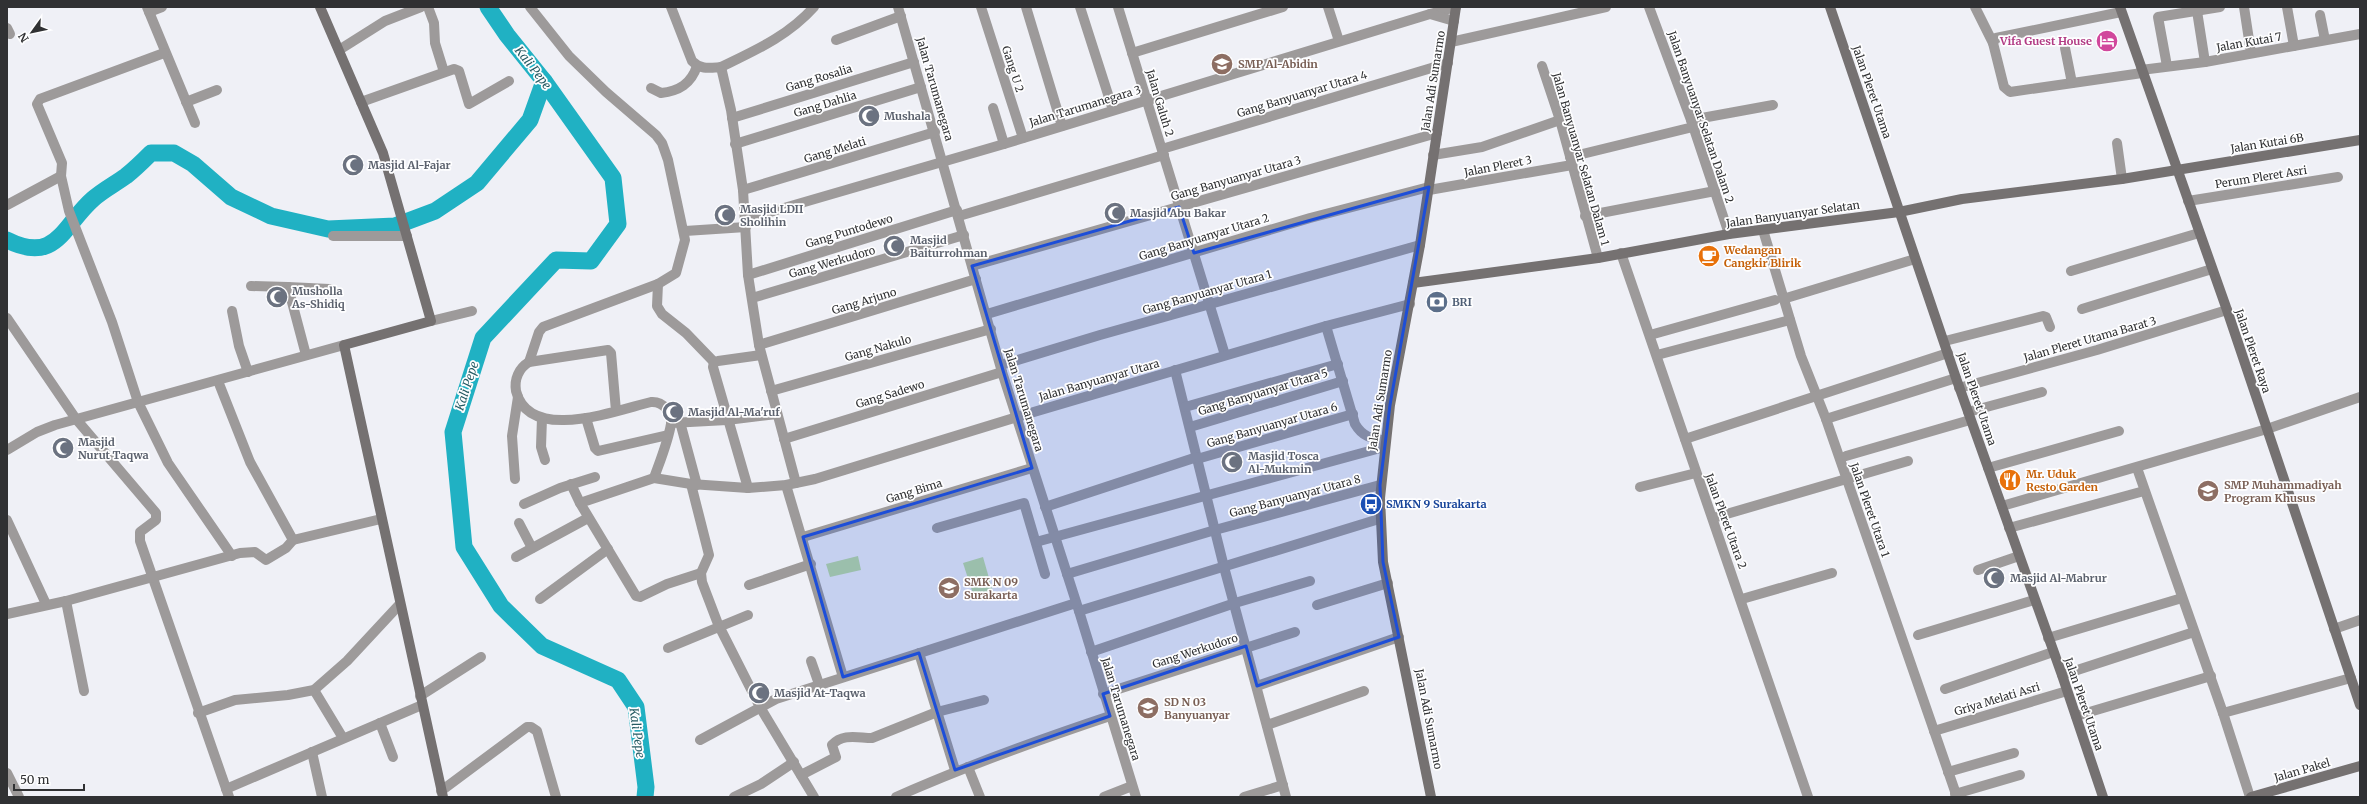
<svg xmlns="http://www.w3.org/2000/svg" width="2367" height="804" font-family="Merriweather,serif">
	<style>
		.green { fill: #bbdba2 }
		.lines { fill: none; stroke-linecap: round; stroke-linejoin: round }
		.river { stroke: #20b1c3; stroke-width: 17 }
		.street { stroke: #9d9a9a; stroke-width: 10 }
		.secondary { stroke: #757171; stroke-width: 10 }
		.marked { fill: #1d4ed8; fill-opacity: 0.2; stroke: #1d4ed8; stroke-width: 3; stroke-linejoin: round }
		.labels { text-anchor: middle; stroke-width: 3.5; stroke-linejoin: round; paint-order: stroke }
		.hotel-label { font-size: 11px; font-weight: bold; fill: #b23c85; stroke: #fefeff; text-anchor: end }
		.street-label { font-size: 11px; fill: #303133; stroke: #fefeff }
		.education-label { font-size: 11px; font-weight: bold; fill: #785e54; stroke: #fefeff; text-anchor: start }
		.worship-label { font-size: 11px; font-weight: bold; fill: #5b616d; stroke: #fefeff; text-anchor: start }
		.food-label { font-size: 11px; font-weight: bold; fill: #c56008; stroke: #fefeff; text-anchor: start }
		.service-label { font-size: 11px; font-weight: bold; fill: #4e5e75; stroke: #fefeff; text-anchor: start }
		.transit-label { font-size: 11px; font-weight: bold; fill: #164399; stroke: #fefeff; text-anchor: start }
		.water-label { font-size: 12px; font-style: italic; fill: #255b63; stroke: #fefeff }
	</style>
	<rect width="100%" height="100%" fill="#eff0f6"/>
	<g class="green">
		<path d="M858,556L861,570L830,577L826,564Z"/>
		<path d="M983,557L993,592L974,597L963,563Z"/>
	</g>
	<g class="lines">
		<g class="river">
			<path d="M488,7L507,35L544,81L613,178L618,224L591,261L556,260L483,338L453,432L464,547L501,606L542,646L618,680L636,707L646,787L645,797"/>
			<path d="M7,240C57,265 63,225 93,199C103,190 115,184 126,176C135,169 143,161 151,153H174L193,164L231,197L271,216L328,229L395,226L435,211L477,183L530,120L544,81"/>
		</g>
		<g class="street">
			<path d="M147,7L195,123"/>
			<path d="M428,7L434,23L435,43L444,72"/>
			<path d="M671,7L692,61C701,70 709,68 721,67L731,110L743,190L748,275L759,345L796,483"/>
			<path d="M898,7L1002,372L1079,611L1136,797"/>
			<path d="M981,7L1023,138"/>
			<path d="M1026,7L1062,126"/>
			<path d="M1080,7L1113,110"/>
			<path d="M1118,7L1225,355"/>
			<path d="M1328,7L1339,41"/>
			<path d="M1649,7L1691,120L1729,234"/>
			<path d="M1975,7L1993,43"/>
			<path d="M2244,7L2251,53"/>
			<path d="M2287,7L2294,46"/>
			<path d="M2197,11L2205,62"/>
			<path d="M149,12L162,7"/>
			<path d="M2121,12L1996,38L1993,43L2004,87L2010,92L2142,73"/>
			<path d="M1430,14L1456,7"/>
			<path d="M2320,15L2325,40"/>
			<path d="M7,28L10,34"/>
			<path d="M836,40L901,16"/>
			<path d="M1451,42L1606,7"/>
			<path d="M2065,48L2072,83"/>
			<path d="M339,50L385,21L421,7"/>
			<path d="M164,53L40,99L37,104L62,163L61,176L69,211L112,322L138,402L168,463L232,556"/>
			<path d="M1132,53L1283,7"/>
			<path d="M1542,66L1560,120L1598,258"/>
			<path d="M2167,66L2158,17L2220,7"/>
			<path d="M721,67C756,50 788,36 814,7"/>
			<path d="M2141,70L2205,62L2360,34"/>
			<path d="M651,88L661,93C679,91 691,84 697,66"/>
			<path d="M186,102L217,90"/>
			<path d="M361,102L454,69L459,71L469,104L509,81"/>
			<path d="M993,108L1004,144"/>
			<path d="M732,118L914,62"/>
			<path d="M1691,120L1773,105"/>
			<path d="M2117,143L2122,179"/>
			<path d="M735,144L921,87"/>
			<path d="M1162,149L1448,63"/>
			<path d="M1433,155L1482,147L1560,120"/>
			<path d="M1570,157L1693,127"/>
			<path d="M743,190L935,132"/>
			<path d="M1429,190L1572,165"/>
			<path d="M2188,201L2338,177"/>
			<path d="M7,205L61,176"/>
			<path d="M959,216L1164,155"/>
			<path d="M1585,216L1715,191"/>
			<path d="M746,219L1004,144L1430,14L1454,21"/>
			<path d="M1763,230L1801,356L1826,419L1957,797"/>
			<path d="M685,231L746,227"/>
			<path d="M333,236H407"/>
			<path d="M1621,253L1808,797"/>
			<path d="M972,266L1437,133"/>
			<path d="M2071,271L2199,233"/>
			<path d="M748,275L957,210"/>
			<path d="M658,284L657,306L662,314L686,333L714,362"/>
			<path d="M251,286L288,287L306,355"/>
			<path d="M288,287L329,289"/>
			<path d="M752,298L964,235"/>
			<path d="M1783,299L1915,259"/>
			<path d="M2082,309L2212,269"/>
			<path d="M232,311L239,346L248,372"/>
			<path d="M987,314L1310,218L1429,187"/>
			<path d="M7,318L76,419L156,513V520L140,532V541L229,797"/>
			<path d="M431,321L472,311"/>
			<path d="M1326,326L1355,424C1362,436 1371,439 1385,440"/>
			<path d="M1650,335L1775,300"/>
			<path d="M1945,341L2043,316L2046,317L2050,327"/>
			<path d="M759,345L976,279"/>
			<path d="M1657,355L1790,320"/>
			<path d="M529,362L539,332L543,327L658,284L676,273L685,240L668,160L662,143L656,135L606,92L569,56L530,7"/>
			<path d="M1001,365L1100,335L1420,245"/>
			<path d="M1175,370L1224,567L1286,797"/>
			<path d="M218,381L250,462L293,540"/>
			<path d="M1959,388L2097,350L2227,310"/>
			<path d="M771,391L991,329"/>
			<path d="M1185,407L1338,364"/>
			<path d="M616,411L611,353L608,350L529,362C519,368 514,379 516,391C529,444 617,410 651,402C663,401 673,413 671,424C668,442 660,461 654,478"/>
			<path d="M1968,412L2042,392"/>
			<path d="M542,418L541,447L545,460"/>
			<path d="M586,418L595,448L598,451L668,435"/>
			<path d="M1826,419L1956,378"/>
			<path d="M680,422L697,485"/>
			<path d="M671,423L727,420L777,414"/>
			<path d="M1190,427L1343,381"/>
			<path d="M784,439L1002,372"/>
			<path d="M1685,439L1948,353"/>
			<path d="M7,450L37,432L55,425L344,345"/>
			<path d="M1846,456L1970,420"/>
			<path d="M1197,459L1353,414"/>
			<path d="M1988,468L2119,431"/>
			<path d="M2137,468L2223,713L2351,678"/>
			<path d="M515,479L512,436L518,397"/>
			<path d="M571,484L580,503"/>
			<path d="M691,484L709,555L701,573L702,582L718,624L760,707L814,797"/>
			<path d="M786,485L843,677"/>
			<path d="M1640,487L1696,473"/>
			<path d="M748,488L713,367L714,362L718,361L761,355"/>
			<path d="M524,504L560,488L595,477"/>
			<path d="M2002,506L2267,429L2360,397"/>
			<path d="M1045,507L1197,457"/>
			<path d="M1713,518L1908,461"/>
			<path d="M7,520L46,604"/>
			<path d="M519,523L532,548"/>
			<path d="M937,528L1024,503L1045,574"/>
			<path d="M2009,528L2144,491"/>
			<path d="M803,537L1032,468"/>
			<path d="M1036,542L1384,447"/>
			<path d="M516,557L588,518"/>
			<path d="M1978,570L2019,556"/>
			<path d="M701,573L667,584L640,597L636,596L580,503L654,478L691,484L748,488L786,485L815,479L1017,417L1326,326L1410,304"/>
			<path d="M1067,574L1215,530L1380,485"/>
			<path d="M749,585L811,564"/>
			<path d="M540,599L608,549"/>
			<path d="M1742,599L1832,573"/>
			<path d="M66,601L84,691"/>
			<path d="M1317,605L1388,583"/>
			<path d="M1079,611L1379,519"/>
			<path d="M7,614L66,601L240,553L255,552L266,560L286,548L293,540L381,519"/>
			<path d="M2334,629L2360,620"/>
			<path d="M1918,635L2034,600"/>
			<path d="M2048,638L2182,598"/>
			<path d="M668,648L748,615"/>
			<path d="M1091,652L1235,603L1310,581"/>
			<path d="M919,653L955,770"/>
			<path d="M811,661L819,684"/>
			<path d="M2062,675L2194,632"/>
			<path d="M1257,686L1399,637"/>
			<path d="M1945,689L2053,652"/>
			<path d="M314,690L343,738"/>
			<path d="M1103,694L1295,632"/>
			<path d="M420,696L481,657"/>
			<path d="M198,713L235,700L288,695L314,690L347,661L400,604"/>
			<path d="M2223,713L2250,797"/>
			<path d="M2076,716L2211,676"/>
			<path d="M380,723L393,757"/>
			<path d="M1267,725L1364,691"/>
			<path d="M1934,731L2067,691"/>
			<path d="M700,740L776,699L1076,603"/>
			<path d="M312,752L322,797"/>
			<path d="M968,767L980,797"/>
			<path d="M1948,772L2014,753"/>
			<path d="M7,773L19,797"/>
			<path d="M801,775L836,757L832,745C843,733 858,738 872,738L937,712L984,700"/>
			<path d="M226,789L422,705"/>
			<path d="M441,791L527,727H531L537,731L556,797"/>
			<path d="M1955,794L2020,775"/>
			<path d="M734,797L761,784L794,762"/>
			<path d="M896,797C966,766 1038,740 1110,716"/>
			<path d="M1104,797L1132,786"/>
			<path d="M1244,797L1283,785"/>
		</g>
		<g class="secondary">
			<path d="M320,7L383,153L431,321L344,345L443,797"/>
			<path d="M1830,7L1956,378L2062,675L2103,797"/>
			<path d="M2120,7L2227,310L2360,705"/>
			<path d="M1413,283L1598,258L1729,234L1899,212L1962,199L2122,179L2360,140"/>
			<path d="M1431,797L1383,562L1380,498L1390,405L1420,245L1456,7"/>
			<path d="M2251,797L2360,766"/>
		</g>
	</g>
	<path class="marked" d="M1429,187L1390,405L1380,485L1383,562L1399,637L1257,686L1246,646L1103,694L1110,716L955,770L919,653L843,677L803,537L1032,468L972,266L1179,207L1194,253Z"/>
	<defs>
		<g id="hotel-disc" transform="scale(1.15)"><circle r="9.5" fill="#d1479c" stroke="#fefeff"/><path d="M-6-4.5h1.5V1H6V5H4.5V3h-9V5H-6ZM-4 0a1.8 1.8 0 1 1 3.6 0ZM.5 0V-2.5h3Q6-2.5 6 0Z" fill="#fff"/></g>
		<g id="school-disc" transform="scale(1.15)"><circle r="9.5" fill="#8d6e63" stroke="#fefeff"/><path d="M0-5L7-2L0 1L-7-2ZM-4 1L0 2.5L4 1V4Q0 6-4 4Z" fill="#fff"/></g>
		<g id="mosque-disc" transform="scale(1.15)"><circle r="9.5" fill="#6b7280" stroke="#fefeff"/><path d="M3.5-4.9A6 6 0 1 0 3.5 4.9A5 5 0 1 1 3.5-4.9Z" fill="#fff"/></g>
		<g id="cafe-disc" transform="scale(1.15)"><circle r="9.5" fill="#e8710a" stroke="#fefeff"/><path d="M-5.5-4.5H6V0H3Q3 3.5 0 3.5H-2.5Q-5.5 3.5-5.5 0ZM3-3.2v2h1.7v-2ZM-6 4.5H4V6H-6Z" fill="#fff"/></g>
		<g id="bank-disc" transform="scale(1.15)"><circle r="9.5" fill="#5c6f8a" stroke="#fefeff"/><path d="M-6-4H6V4H-6ZM0-2.3a2.3 2.3 0 1 0 0 4.6a2.3 2.3 0 1 0 0-4.6Z" fill="#fff"/></g>
		<g id="restaurant-disc" transform="scale(1.15)"><circle r="9.5" fill="#e8710a" stroke="#fefeff"/><path d="M-5-6h1v4h1v-4h1v4h1v-4h1v5L-1.5 .5V6h-2V.5L-5-1ZM5-6V6H3V1.5H1.5Q1.5-4 5-6Z" fill="#fff"/></g>
		<g id="bus-disc" transform="scale(1.15)"><circle r="9.5" fill="#1a4fb4" stroke="#fefeff"/><path d="M-5-6H5V4H4V6H2V4H-2V6H-4V4H-5ZM-3.5-4V0h7V-4ZM-3.5 1.2v1.5H-2V1.2ZM2 1.2v1.5H3.5V1.2Z" fill="#fff"/></g>
	</defs>
	<g fill-rule="evenodd">
		<use href="#hotel-disc" x="2107" y="41"/>
		<use href="#school-disc" x="1222" y="64"/>
		<use href="#mosque-disc" x="869" y="116"/>
		<use href="#mosque-disc" x="353" y="165"/>
		<use href="#mosque-disc" x="1115" y="213"/>
		<use href="#mosque-disc" x="725" y="215"/>
		<use href="#mosque-disc" x="894" y="246"/>
		<use href="#cafe-disc" x="1709" y="256"/>
		<use href="#mosque-disc" x="277" y="297"/>
		<use href="#bank-disc" x="1437" y="302"/>
		<use href="#mosque-disc" x="673" y="412"/>
		<use href="#mosque-disc" x="63" y="448"/>
		<use href="#mosque-disc" x="1232" y="462"/>
		<use href="#restaurant-disc" x="2010" y="480"/>
		<use href="#school-disc" x="2208" y="491"/>
		<use href="#bus-disc" x="1371" y="504"/>
		<use href="#mosque-disc" x="1994" y="578"/>
		<use href="#school-disc" x="949" y="588"/>
		<use href="#mosque-disc" x="759" y="693"/>
		<use href="#school-disc" x="1148" y="708"/>
	</g>
	<g class="labels">
		<g class="hotel-label">
			<text x="2092" y="45">Vifa Guest House</text>
		</g>
		<g class="street-label">
			<text transform="translate(2249 42) rotate(-10)" y="4">Jalan Kutai 7</text>
			<text transform="translate(1013 69) rotate(72)" y="4">Gang U 2</text>
			<text transform="translate(819 78) rotate(-17)" y="4">Gang Rosalia</text>
			<text transform="translate(1433 81) rotate(-81)" y="4">Jalan Adi Sumarmo</text>
			<text transform="translate(935 89) rotate(74)" y="4">Jalan Tarumanegara</text>
			<text transform="translate(1872 92) rotate(71)" y="4">Jalan Pleret Utama</text>
			<text transform="translate(1302 94) rotate(-17)" y="4">Gang Banyuanyar Utara 4</text>
			<text transform="translate(1160 103) rotate(73)" y="4">Jalan Galuh 2</text>
			<text transform="translate(825 104) rotate(-17)" y="4">Gang Dahlia</text>
			<text transform="translate(1085 106) rotate(-17)" y="4">Jalan Tarumanegara 3</text>
			<text transform="translate(1701 117) rotate(71)" y="4">Jalan Banyuanyar Selatan Dalam 2</text>
			<text transform="translate(2267 143) rotate(-9)" y="4">Jalan Kutai 6B</text>
			<text transform="translate(835 150) rotate(-17)" y="4">Gang Melati</text>
			<text transform="translate(1581 159) rotate(74)" y="4">Jalan Banyuanyar Selatan Dalam 1</text>
			<text transform="translate(1498 166) rotate(-11)" y="4">Jalan Pleret 3</text>
			<text transform="translate(2261 177) rotate(-9)" y="4">Perum Pleret Asri</text>
			<text transform="translate(1236 178) rotate(-16)" y="4">Gang Banyuanyar Utara 3</text>
			<text transform="translate(1793 214) rotate(-8)" y="4">Jalan Banyuanyar Selatan</text>
			<text transform="translate(849 231) rotate(-17)" y="4">Gang Puntodewo</text>
			<text transform="translate(1204 237) rotate(-17)" y="4">Gang Banyuanyar Utara 2</text>
			<text transform="translate(832 262) rotate(-16)" y="4">Gang Werkudoro</text>
			<text transform="translate(1207 292) rotate(-16)" y="4">Gang Banyuanyar Utara 1</text>
			<text transform="translate(864 301) rotate(-17)" y="4">Gang Arjuno</text>
			<text transform="translate(2090 339) rotate(-16)" y="4">Jalan Pleret Utama Barat 3</text>
			<text transform="translate(878 348) rotate(-16)" y="4">Gang Nakulo</text>
			<text transform="translate(2253 351) rotate(71)" y="4">Jalan Pleret Raya</text>
			<text transform="translate(1099 380) rotate(-16)" y="4">Jalan Banyuanyar Utara</text>
			<text transform="translate(1263 392) rotate(-17)" y="4">Gang Banyuanyar Utara 5</text>
			<text transform="translate(890 394) rotate(-17)" y="4">Gang Sadewo</text>
			<text transform="translate(1977 399) rotate(71)" y="4">Jalan Pleret Utama</text>
			<text transform="translate(1024 400) rotate(73)" y="4">Jalan Tarumanegara</text>
			<text transform="translate(1380 400) rotate(-81)" y="4">Jalan Adi Sumarmo</text>
			<text transform="translate(1272 425) rotate(-16)" y="4">Gang Banyuanyar Utara 6</text>
			<text transform="translate(914 491) rotate(-17)" y="4">Gang Bima</text>
			<text transform="translate(1295 496) rotate(-15)" y="4">Gang Banyuanyar Utara 8</text>
			<text transform="translate(1870 510) rotate(71)" y="4">Jalan Pleret Utara 1</text>
			<text transform="translate(1726 521) rotate(70)" y="4">Jalan Pleret Utara 2</text>
			<text transform="translate(1195 651) rotate(-18)" y="4">Gang Werkudoro</text>
			<text transform="translate(1997 699) rotate(-17)" y="4">Griya Melati Asri</text>
			<text transform="translate(2084 704) rotate(71)" y="4">Jalan Pleret Utama</text>
			<text transform="translate(1121 709) rotate(73)" y="4">Jalan Tarumanegara</text>
			<text transform="translate(1429 719) rotate(79)" y="4">Jalan Adi Sumarmo</text>
			<text transform="translate(2302 770) rotate(-16)" y="4">Jalan Pakel</text>
		</g>
		<g class="education-label">
			<text x="1238" y="68">SMP Al-Abidin</text>
			<text x="2224" y="489">SMP Muhammadiyah<tspan x="2224" dy="13">Program Khusus</tspan></text>
			<text x="964" y="586">SMK N 09<tspan x="964" dy="13">Surakarta</tspan></text>
			<text x="1164" y="706">SD N 03<tspan x="1164" dy="13">Banyuanyar</tspan></text>
		</g>
		<g class="worship-label">
			<text x="884" y="120">Mushala</text>
			<text x="368" y="169">Masjid Al-Fajar</text>
			<text x="740" y="213">Masjid LDII<tspan x="740" dy="13">Sholihin</tspan></text>
			<text x="1130" y="217">Masjid Abu Bakar</text>
			<text x="910" y="244">Masjid<tspan x="910" dy="13">Baiturrohman</tspan></text>
			<text x="292" y="295">Musholla<tspan x="292" dy="13">As-Shidiq</tspan></text>
			<text x="688" y="416">Masjid Al-Ma'ruf</text>
			<text x="78" y="446">Masjid<tspan x="78" dy="13">Nurut Taqwa</tspan></text>
			<text x="1248" y="460">Masjid Tosca<tspan x="1248" dy="13">Al-Mukmin</tspan></text>
			<text x="2010" y="582">Masjid Al-Mabrur</text>
			<text x="774" y="697">Masjid At-Taqwa</text>
		</g>
		<g class="food-label">
			<text x="1724" y="254">Wedangan<tspan x="1724" dy="13">Cangkir Blirik</tspan></text>
			<text x="2026" y="478">Mr. Uduk<tspan x="2026" dy="13">Resto Garden</tspan></text>
		</g>
		<g class="service-label">
			<text x="1452" y="306">BRI</text>
		</g>
		<g class="transit-label">
			<text x="1386" y="508">SMKN 9 Surakarta</text>
		</g>
		<g class="water-label">
			<text transform="translate(533 68) rotate(52)" y="4">Kali Pepe</text>
			<text transform="translate(467 386) rotate(-72)" y="4">Kali Pepe</text>
			<text transform="translate(637 733) rotate(82)" y="4">Kali Pepe</text>
		</g>
	</g>
	<rect width="2367" height="804" fill="none" stroke="#303133" stroke-width="16"/>
	<g transform="translate(32 32) rotate(237)" stroke="#fefeff" stroke-width="3" paint-order="stroke">
	<path d="M0-3L7 15L0 10L-7 15Z" fill="#303133"/>
	<text y="-6" font-size="11" font-weight="bold" text-anchor="middle" fill="#303133">N</text>
	</g>
	<path d="M14 784v6h70v-6" fill="none" stroke="#303133" stroke-width="2"/>
	<text x="20" y="784" font-size="12" fill="#303133" stroke="#fefeff" stroke-width="3" paint-order="stroke">50 m</text>
</svg>
